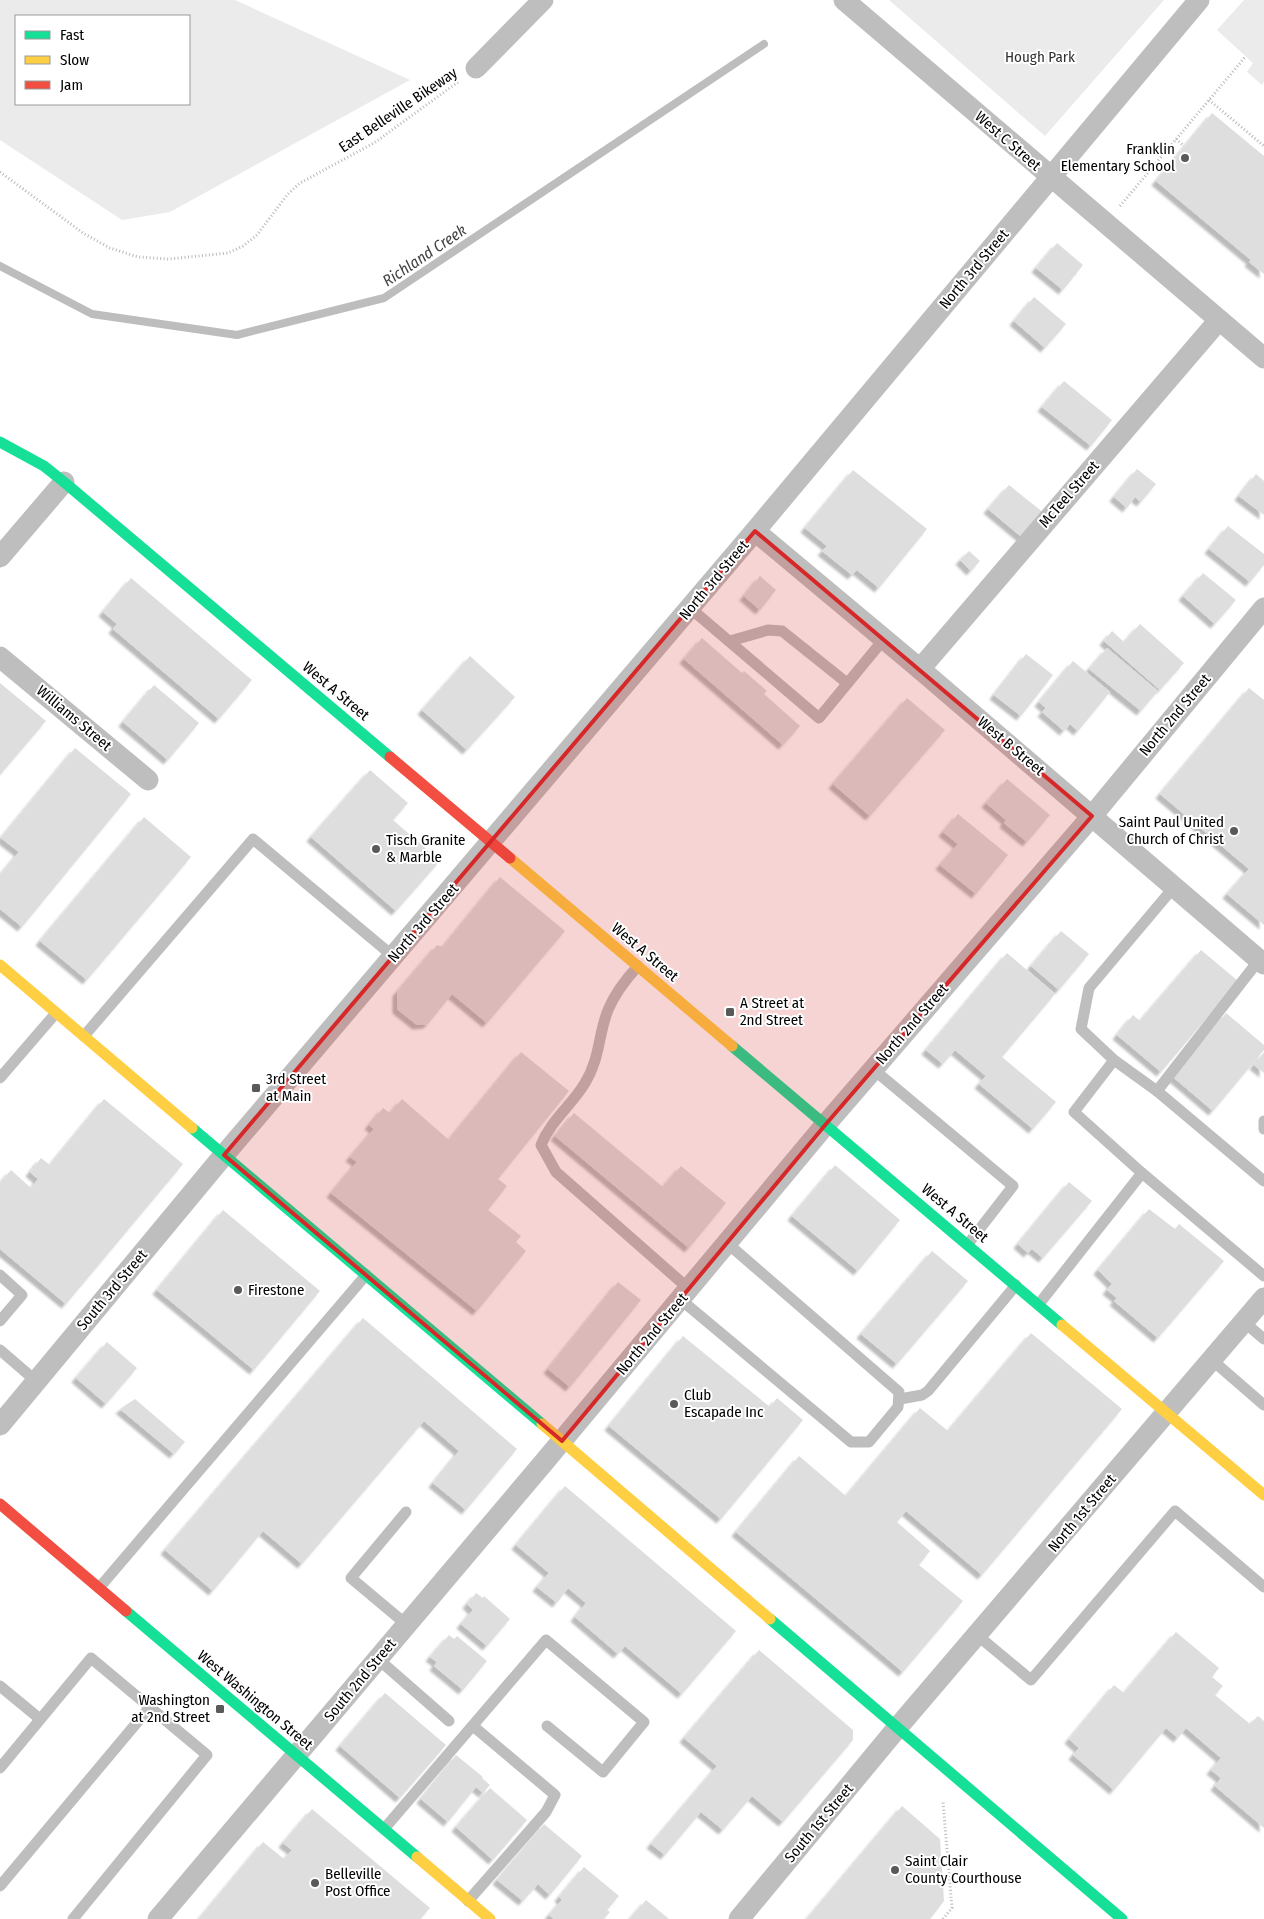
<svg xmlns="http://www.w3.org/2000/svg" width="1264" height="1919" font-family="'Fira Sans Condensed',sans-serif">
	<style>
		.green { fill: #ebebeb; fill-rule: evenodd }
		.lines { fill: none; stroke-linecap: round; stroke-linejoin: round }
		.stream { stroke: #bdbdbd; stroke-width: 8 }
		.building { fill: #dedede; filter: url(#shadow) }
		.path { stroke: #b9b9b9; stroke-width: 3; stroke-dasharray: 1 2.5; stroke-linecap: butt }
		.lane { stroke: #bebebe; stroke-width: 11 }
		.street { stroke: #bebebe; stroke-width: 21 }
		.fast { stroke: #16e098; stroke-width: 11 }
		.slow { stroke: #ffcf43; stroke-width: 11 }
		.jam { stroke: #f24e42; stroke-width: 11 }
		.marked { fill: #d62828; fill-opacity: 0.2; stroke: #d62828; stroke-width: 4; stroke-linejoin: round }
		.poi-dot { fill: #595959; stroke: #fff; stroke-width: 2 }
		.labels { text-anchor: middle; stroke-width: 4; stroke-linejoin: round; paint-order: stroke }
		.park-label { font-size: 15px; fill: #313131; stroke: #fff }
		.street-label { font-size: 15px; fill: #000; stroke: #fff }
		.poi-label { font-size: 15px; fill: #000; stroke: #fff; text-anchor: start }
		.water-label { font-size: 16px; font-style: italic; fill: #424242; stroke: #fff }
	</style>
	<defs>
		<filter id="shadow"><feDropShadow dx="-4.5" dy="4.5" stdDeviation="1" flood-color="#0004"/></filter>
	</defs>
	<rect width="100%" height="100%" fill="#fff"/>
	<g class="green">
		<path d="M0,0H235L410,80L170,212L122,220L0,140ZM16,16H189V104H16Z"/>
		<path d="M889,0H1164L1045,136Z"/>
		<path d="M1244,0H1264V82L1262,85L1247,72L1253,63L1217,30Z"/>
	</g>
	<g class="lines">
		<path class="stream" d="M0,266L92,314L237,335L384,298L764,44"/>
	</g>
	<g class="building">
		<path d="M1212,113L1264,156V274L1249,262L1251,260L1156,181Z"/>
		<path d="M1057,243L1083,265L1063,290L1036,268Z"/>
		<path d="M1034,297L1066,324L1045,348L1014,321Z"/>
		<path d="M1064,381L1112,420L1091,446L1042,407Z"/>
		<path d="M1137,469L1156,484L1141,502L1135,497L1127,508L1114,497Z"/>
		<path d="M853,470L927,529L879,588L857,570L852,575L822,551L827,546L805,528Z"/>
		<path d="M1256,474L1264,481V515L1239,496Z"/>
		<path d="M1009,485L1045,514L1024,539L988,509Z"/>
		<path d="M1228,526L1264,554V565L1250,582L1209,549Z"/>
		<path d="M969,551L980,561L971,571L960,560Z"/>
		<path d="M1203,573L1236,600L1215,624L1183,596Z"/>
		<path d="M760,576L776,590L760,610L744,596Z"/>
		<path d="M131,578L252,680L219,719L113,629L117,624L103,612Z"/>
		<path d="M1140,624L1184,663L1160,690L1104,641L1112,631L1124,642Z"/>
		<path d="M702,638L742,673L744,671L767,691L764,694L800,726L783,745L684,659Z"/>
		<path d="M1107,648L1158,691L1141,711L1089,669Z"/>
		<path d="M1026,654L1053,675L1021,716L994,695Z"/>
		<path d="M470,656L515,697L467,750L422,710Z"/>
		<path d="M1073,661L1110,692L1078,731L1070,724L1064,731L1042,712L1046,708L1039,702Z"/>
		<path d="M0,683L46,721L0,775Z"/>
		<path d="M154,685L199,723L168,760L123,722Z"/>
		<path d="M1249,688L1264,700V925L1227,894L1249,869L1160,794Z"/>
		<path d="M907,698L945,730L870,816L833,784Z"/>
		<path d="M75,748L131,794L22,927L0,909V875L19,852L1,838Z"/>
		<path d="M370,770L408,803L393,820L440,861L396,911L311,837Z"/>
		<path d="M1007,779L1050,815L1027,842L1004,823L1006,820L986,803Z"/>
		<path d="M958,814L1008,855L976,894L940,865L958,844L943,832Z"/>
		<path d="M144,817L191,857L87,980L40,941Z"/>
		<path d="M500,877L565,931L487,1023L452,994L428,1024L417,1025L397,1009V992L437,945L443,947Z"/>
		<path d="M1061,931L1089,954L1059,990L1031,966Z"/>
		<path d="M1201,950L1238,981L1161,1072L1117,1035L1133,1015L1140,1021Z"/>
		<path d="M1007,953L1055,994L1002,1057L1056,1102L1033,1129L979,1084L986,1076L955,1050L943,1064L926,1050Z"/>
		<path d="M1226,1013L1264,1045V1050L1213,1111L1173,1077Z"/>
		<path d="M521,1052L569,1091L498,1179L507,1186L488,1210L521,1236L516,1242L526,1251L477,1311L331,1193L357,1162L350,1157L374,1129L369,1125L383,1108L390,1113L402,1099L449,1140Z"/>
		<path d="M1264,1052V1073L1254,1065Z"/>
		<path d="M104,1099L183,1164L66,1304L0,1249V1183L11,1170L31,1188L38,1179L30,1172L41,1158L50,1165Z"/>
		<path d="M574,1113L663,1187L681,1166L726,1203L689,1248L555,1136Z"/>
		<path d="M835,1165L900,1220L858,1271L792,1216Z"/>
		<path d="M1069,1182L1092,1201L1043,1258L1032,1249L1028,1253L1018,1244Z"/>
		<path d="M1149,1209L1175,1229L1179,1224L1224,1261L1158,1338L1114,1301L1117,1298L1107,1290L1112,1284L1098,1270Z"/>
		<path d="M223,1210L320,1291L254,1370L157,1290Z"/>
		<path d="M932,1251L968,1281L897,1364L861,1334Z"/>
		<path d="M618,1282L641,1300L570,1387L548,1369Z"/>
		<path d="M363,1318L517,1449L466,1510L433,1483L459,1451L424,1421L302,1564L263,1531L213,1591L165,1550Z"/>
		<path d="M1031,1333L1122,1409L982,1575L906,1511L897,1522L930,1551L919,1565L963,1601L903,1672L736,1532L799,1456L846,1496L920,1408L948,1431Z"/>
		<path d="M683,1336L770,1407L777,1398L803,1420L721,1519L609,1426Z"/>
		<path d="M107,1342L137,1368L106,1404L76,1378Z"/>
		<path d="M135,1399L185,1442L174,1454L120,1409Z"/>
		<path d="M565,1486L736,1631L682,1694L625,1646L618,1654L575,1617L586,1603L568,1588L557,1603L537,1587L549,1573L516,1545Z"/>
		<path d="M476,1593L483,1598L484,1596L510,1619L487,1646L461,1624L473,1610L467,1604Z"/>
		<path d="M1176,1632L1219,1668L1212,1677L1223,1686L1215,1695L1250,1724L1258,1716L1264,1721V1828L1215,1786L1221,1778L1211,1770L1221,1758L1186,1728L1178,1738L1166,1728L1114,1790L1073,1755L1079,1748L1069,1739L1114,1685L1124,1693Z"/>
		<path d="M449,1635L454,1639L457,1636L487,1661L463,1690L434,1666L437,1662L430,1657Z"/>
		<path d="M759,1650L853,1730V1740L783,1822L752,1796L723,1830L701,1812L665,1855L651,1844L717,1766L684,1738Z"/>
		<path d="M385,1693L446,1745L400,1798L340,1746Z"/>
		<path d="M456,1755L483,1777L482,1778L490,1785L483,1793L476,1787L448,1822L421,1799Z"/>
		<path d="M490,1788L527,1820L493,1860L456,1827Z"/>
		<path d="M902,1806L940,1839L944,1901L930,1919H807Z"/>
		<path d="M312,1809L430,1908L420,1919H199L263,1842L284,1859L292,1850L283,1843Z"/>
		<path d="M544,1824L582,1856L550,1895L538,1884L523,1901L497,1880Z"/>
		<path d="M584,1867L619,1896L607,1910L610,1912L604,1919H554L549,1915L562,1900L559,1897Z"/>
		<path d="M646,1900L669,1919H630Z"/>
	</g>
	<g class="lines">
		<g class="path">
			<path d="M1209,100L1264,146"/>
			<path d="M1176,139L1184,146"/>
			<path d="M0,172L83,233L110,248L138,257L169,259L228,253L243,246L257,235L287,195L300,183L374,143L458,82"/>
			<path d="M1120,206L1246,56"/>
			<path d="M943,1919L952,1908L943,1802"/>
		</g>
		<g class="lane">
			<path d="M690,608L819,718L884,639"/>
			<path d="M730,641L768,630L782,631L847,683"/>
			<path d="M1259,960L1157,1091L1264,1181"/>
			<path d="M638,966C626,979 615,993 608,1010C598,1035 600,1059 585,1083C572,1105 551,1120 541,1145L556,1172L689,1289"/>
			<path d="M84,1036L253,839L394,957"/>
			<path d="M873,1069L1013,1186L968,1244"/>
			<path d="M0,1078L56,1013"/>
			<path d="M1157,1091L1114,1060L1081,1029L1089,988L1174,887"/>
			<path d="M1264,1121V1129"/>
			<path d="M1142,1173L1264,1276"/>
			<path d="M0,1275L22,1295L0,1321"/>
			<path d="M680,1299L851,1442H869L898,1407L899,1392L727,1243"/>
			<path d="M1039,1304L1142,1173L1074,1112L1114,1060"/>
			<path d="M1244,1322L1264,1339"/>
			<path d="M0,1350L36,1381"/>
			<path d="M1212,1360L1264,1405"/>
			<path d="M900,1399L922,1395L928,1391L1016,1285"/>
			<path d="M406,1512L351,1578L407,1625"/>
			<path d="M99,1588L366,1275"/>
			<path d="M977,1635L1031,1680L1175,1511L1264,1587"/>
			<path d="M378,1659L449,1721"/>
			<path d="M0,1686L40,1719"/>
			<path d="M0,1768L91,1658L207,1755L73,1919"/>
			<path d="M384,1829L546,1640L644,1722L603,1772L547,1726"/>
			<path d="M0,1886L150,1707"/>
			<path d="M468,1901L546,1812L555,1795L473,1726"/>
		</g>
		<g class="street">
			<path d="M844,0L1264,358"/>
			<path d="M476,68L543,0"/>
			<path d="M755,531L920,669L1264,964"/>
			<path d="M0,557L64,482"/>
			<path d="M0,657L148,780"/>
			<path d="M920,669L1219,320"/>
			<path d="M0,1425L224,1155L755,531L1199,0"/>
			<path d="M158,1919L545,1461L826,1124L1092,816L1264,608"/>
			<path d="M739,1919L898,1727L1264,1298"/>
		</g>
		<g class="fast">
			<path d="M0,442L44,466L64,482L390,757"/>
			<path d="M732,1046L1062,1325"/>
			<path d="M192,1128L542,1424"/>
			<path d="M126,1611L417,1857"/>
			<path d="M770,1619L1122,1919"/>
		</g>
		<g class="slow">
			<path d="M510,858L732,1046"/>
			<path d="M0,965L192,1128"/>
			<path d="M1062,1325L1264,1495"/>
			<path d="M542,1424L770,1619"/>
			<path d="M417,1857L490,1919"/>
		</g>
		<g class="jam">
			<path d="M390,757L510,858"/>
			<path d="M0,1504L126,1611"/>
		</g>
	</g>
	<path class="marked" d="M755,531L1092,816L826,1124L562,1441L224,1155Z"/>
	<g class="poi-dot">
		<circle cx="1185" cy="158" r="5"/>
		<circle cx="1234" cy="831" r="5"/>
		<circle cx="376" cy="849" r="5"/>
		<rect x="725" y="1007" width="10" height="10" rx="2.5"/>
		<rect x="251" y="1083" width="10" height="10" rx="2.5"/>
		<circle cx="238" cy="1290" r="5"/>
		<circle cx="674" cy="1404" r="5"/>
		<rect x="215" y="1704" width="10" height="10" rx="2.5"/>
		<circle cx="895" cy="1870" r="5"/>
		<circle cx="315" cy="1883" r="5"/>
	</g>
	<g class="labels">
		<g class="park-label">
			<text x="1040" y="62">Hough Park</text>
		</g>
		<g class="street-label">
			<text transform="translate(398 110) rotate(-34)" y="5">East Belleville Bikeway</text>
			<text transform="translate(1008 141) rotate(41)" y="5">West C Street</text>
			<text transform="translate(974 269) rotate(-50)" y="5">North 3rd Street</text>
			<text transform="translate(1069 494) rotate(-49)" y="5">McTeel Street</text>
			<text transform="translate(714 580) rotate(-50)" y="5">North 3rd Street</text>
			<text transform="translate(336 691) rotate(40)" y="5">West A Street</text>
			<text transform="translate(1175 715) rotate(-50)" y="5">North 2nd Street</text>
			<text transform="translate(74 718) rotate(40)" y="5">Williams Street</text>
			<text transform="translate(1011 746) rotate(40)" y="5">West B Street</text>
			<text transform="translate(423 923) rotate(-49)" y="5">North 3rd Street</text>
			<text transform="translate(645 952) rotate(40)" y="5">West A Street</text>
			<text transform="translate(912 1024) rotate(-49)" y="5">North 2nd Street</text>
			<text transform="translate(955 1213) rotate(40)" y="5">West A Street</text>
			<text transform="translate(112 1290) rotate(-50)" y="5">South 3rd Street</text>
			<text transform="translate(652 1334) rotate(-50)" y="5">North 2nd Street</text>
			<text transform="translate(1082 1513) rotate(-50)" y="5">North 1st Street</text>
			<text transform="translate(360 1680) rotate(-50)" y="5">South 2nd Street</text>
			<text transform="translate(255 1700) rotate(40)" y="5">West Washington Street</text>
			<text transform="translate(819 1823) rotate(-50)" y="5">South 1st Street</text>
		</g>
		<g class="poi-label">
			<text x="1175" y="154" text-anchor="end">Franklin<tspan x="1175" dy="17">Elementary School</tspan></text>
			<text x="1224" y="827" text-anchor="end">Saint Paul United<tspan x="1224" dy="17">Church of Christ</tspan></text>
			<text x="386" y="845">Tisch Granite<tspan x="386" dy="17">&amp; Marble</tspan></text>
			<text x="740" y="1008">A Street at<tspan x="740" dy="17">2nd Street</tspan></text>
			<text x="266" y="1084">3rd Street<tspan x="266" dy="17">at Main</tspan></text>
			<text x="248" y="1295">Firestone</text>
			<text x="684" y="1400">Club<tspan x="684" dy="17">Escapade Inc</tspan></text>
			<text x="210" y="1705" text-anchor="end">Washington<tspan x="210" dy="17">at 2nd Street</tspan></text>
			<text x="905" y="1866">Saint Clair<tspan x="905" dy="17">County Courthouse</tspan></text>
			<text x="325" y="1879">Belleville<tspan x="325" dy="17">Post Office</tspan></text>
		</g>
		<g class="water-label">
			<text transform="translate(424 255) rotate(-34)" y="6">Richland Creek</text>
		</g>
	</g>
	<rect x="15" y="15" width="175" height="90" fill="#ffffff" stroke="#999999"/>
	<rect x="25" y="31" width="25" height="8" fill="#16e098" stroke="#999999"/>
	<text x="60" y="40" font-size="15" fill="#000000">Fast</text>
	<rect x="25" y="56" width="25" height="8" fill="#ffcf43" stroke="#999999"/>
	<text x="60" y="65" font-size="15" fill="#000000">Slow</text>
	<rect x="25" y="81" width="25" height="8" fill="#f24e42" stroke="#999999"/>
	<text x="60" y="90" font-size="15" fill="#000000">Jam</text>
</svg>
